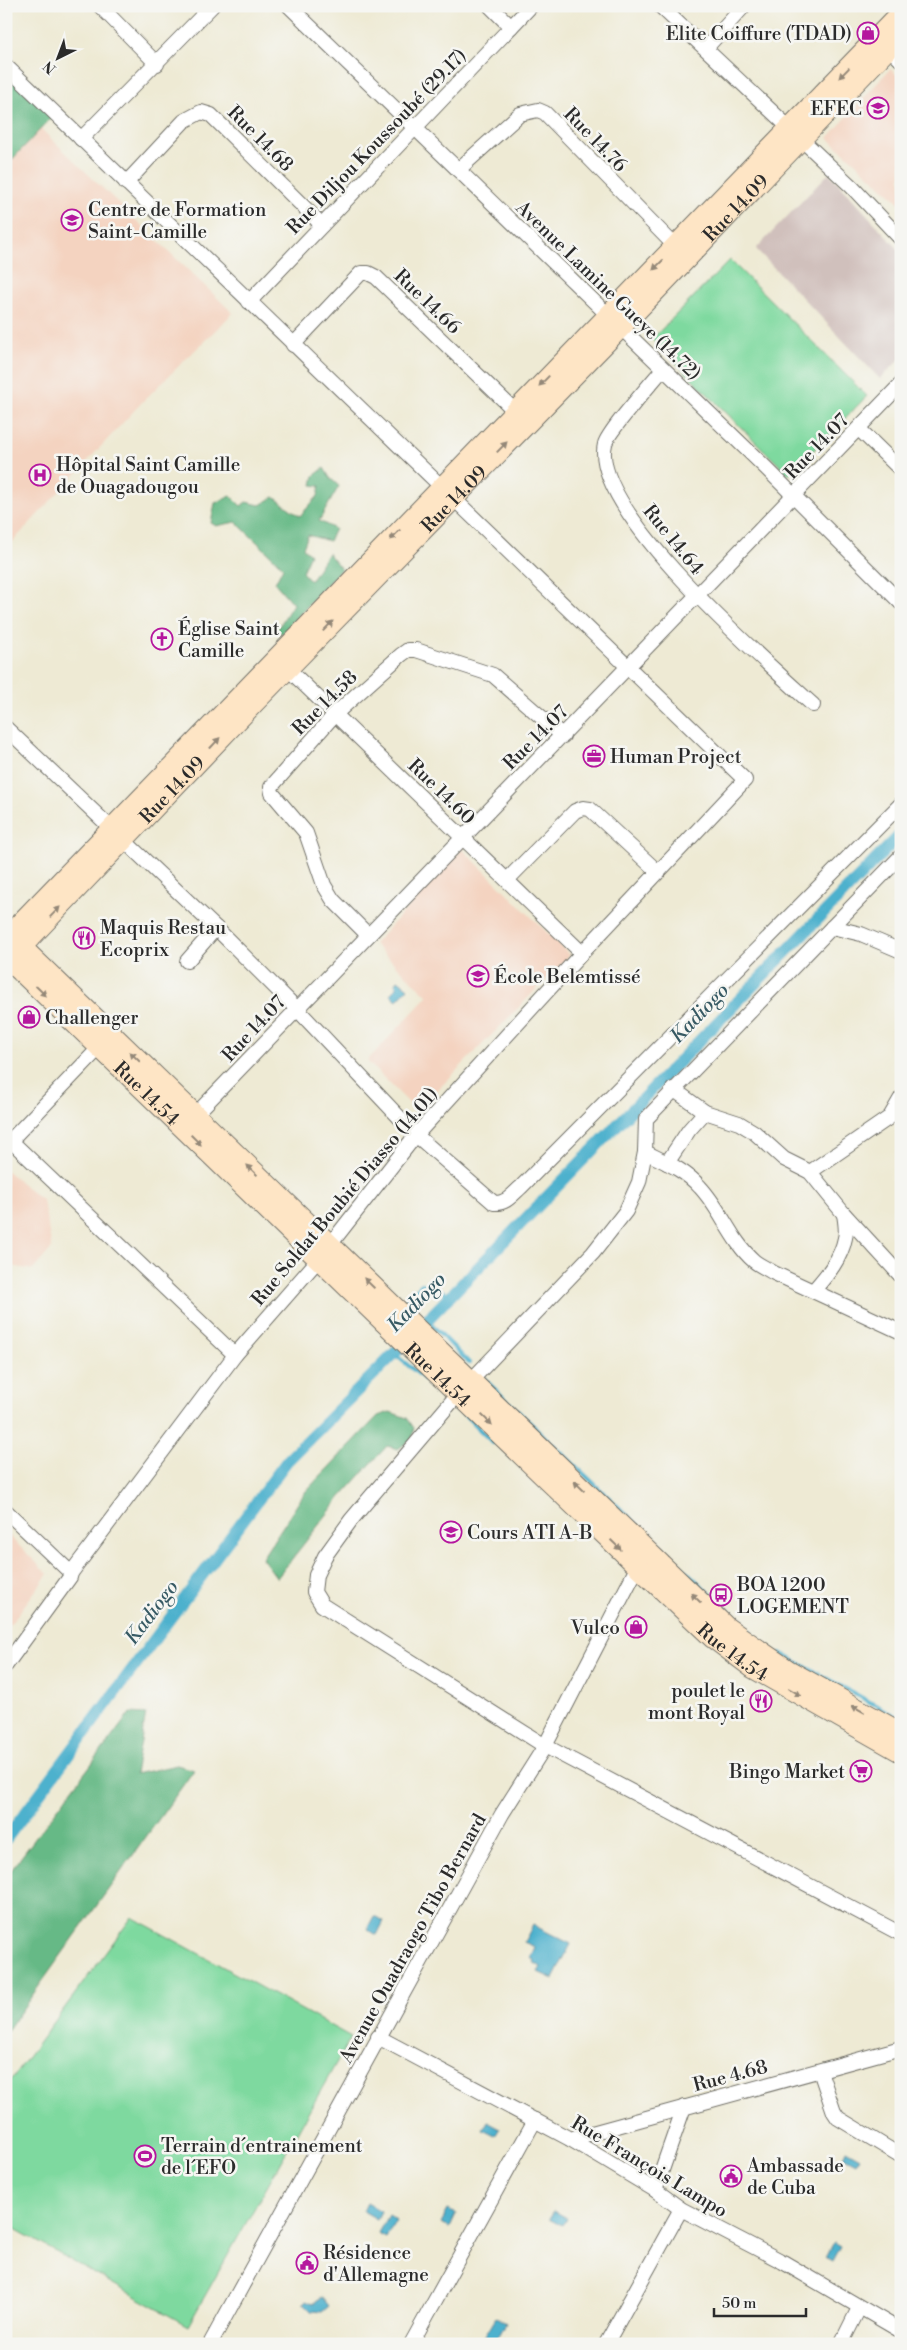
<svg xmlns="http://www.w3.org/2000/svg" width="907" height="2350" font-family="'Libre Bodoni',serif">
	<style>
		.built { fill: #f4d3c0 }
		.industrial { fill: #d0c0bc }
		.green { fill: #7ed99f; stroke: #548265 }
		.forest { fill: #66b986; stroke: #487258 }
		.water { fill: #4eb1cd; stroke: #3c6e7c }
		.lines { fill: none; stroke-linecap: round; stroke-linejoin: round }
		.stream { stroke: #4eb1cd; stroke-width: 4 }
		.canal { stroke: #4eb1cd; stroke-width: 12 }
		.street-casing { stroke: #6f6e66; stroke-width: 16 }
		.secondary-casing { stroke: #6f6e66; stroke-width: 22 }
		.street { stroke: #fff; stroke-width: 14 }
		.secondary { stroke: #fee5c5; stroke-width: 20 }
		.oneway { fill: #948878 }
		.labels { text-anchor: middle; stroke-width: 5; stroke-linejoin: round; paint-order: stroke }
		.poi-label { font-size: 19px; fill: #2b2b2b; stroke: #f6f6f2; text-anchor: start }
		.street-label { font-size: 19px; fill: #2b2b2b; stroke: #f6f6f2 }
		.water-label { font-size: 20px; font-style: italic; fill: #375a64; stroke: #f6f6f2 }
	</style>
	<rect width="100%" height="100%" fill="#f6f6f2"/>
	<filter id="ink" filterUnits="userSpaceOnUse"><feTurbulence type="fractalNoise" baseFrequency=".02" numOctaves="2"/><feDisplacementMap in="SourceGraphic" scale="10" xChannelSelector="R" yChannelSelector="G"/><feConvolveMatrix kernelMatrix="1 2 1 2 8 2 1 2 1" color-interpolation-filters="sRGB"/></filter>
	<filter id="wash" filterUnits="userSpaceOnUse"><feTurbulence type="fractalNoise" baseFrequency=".0096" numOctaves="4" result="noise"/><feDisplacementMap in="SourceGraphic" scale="20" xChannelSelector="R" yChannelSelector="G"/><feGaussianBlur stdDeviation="1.12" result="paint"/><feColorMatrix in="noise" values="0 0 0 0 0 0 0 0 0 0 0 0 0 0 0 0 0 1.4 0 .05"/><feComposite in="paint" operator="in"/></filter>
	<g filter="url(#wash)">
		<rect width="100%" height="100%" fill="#eeead4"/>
		<g class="built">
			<path d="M890,69L901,78V204L828,138Z"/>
			<path d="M41,129L233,313L143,401L6,549V167Z"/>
			<path d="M462,849L570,955L417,1111L367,1061L428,996L374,944Z"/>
			<path d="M6,1170L43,1201L52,1248L33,1270L6,1265Z"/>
			<path d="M6,1533L48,1574L6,1630Z"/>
		</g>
		<path class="industrial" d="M829,173L901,252V358L880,379L756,249Z"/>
		<g class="green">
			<path d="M730,260L867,396L789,475L652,339Z"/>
			<path d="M132,1917L351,2037L188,2326L6,2224V2087Z"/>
		</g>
		<g class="forest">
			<path d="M6,74L52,117L6,166Z"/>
			<path d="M324,468L330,478L339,486L319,521L335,529L329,541L308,535L303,548L310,554L302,572L310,581L328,553L341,569L282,634L277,630L293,604L275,583L283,567L236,522L216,526L211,523L215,503L231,496L241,506L246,502L260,505L274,497L300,516L318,496L320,486L312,485L314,476Z"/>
			<path d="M390,1412L407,1418L414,1428L412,1439L398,1449L387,1446L340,1498L277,1578L262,1558L306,1491L378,1416Z"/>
			<path d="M130,1713L146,1714L135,1774L177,1765L194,1770L6,2032V1877Z"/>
		</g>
		<g class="water">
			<path d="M398,980L408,988L397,1000L390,994L397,987L395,984Z"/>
			<path d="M374,1916L384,1921L377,1935L367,1929Z"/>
			<path d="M533,1925L571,1944L553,1979L538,1972L541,1967L533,1962L534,1960L530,1958L535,1947L524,1942Z"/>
			<path d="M488,2121L500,2128L495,2136L483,2130Z"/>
			<path d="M846,2150L860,2158L856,2164L843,2157Z"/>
			<path d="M367,2203L381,2211L377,2219L363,2211Z"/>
			<path d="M448,2210L456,2214L450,2227L441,2223Z"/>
			<path d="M554,2211L567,2218L562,2225L549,2218Z"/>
			<path d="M388,2215L396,2220L386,2237L378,2233Z"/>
			<path d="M834,2242L841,2246L833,2261L826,2257Z"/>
			<path d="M322,2297L329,2306L322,2312L311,2311L303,2303L306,2300L313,2303Z"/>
			<path d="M496,2317L506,2323L495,2343L484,2337Z"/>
		</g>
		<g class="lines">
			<g class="stream">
				<path d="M407,1298L422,1284L437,1288L450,1296"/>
				<path d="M429,1317L431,1324L469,1363"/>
				<path d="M391,1356L398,1357L440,1392"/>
				<path d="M483,1378L750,1632"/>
				<path d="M463,1413L493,1443"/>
				<path d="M780,1653L901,1719"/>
			</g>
			<path class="canal" d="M6,1839L287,1461L383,1365L901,834"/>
		</g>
	</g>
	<g filter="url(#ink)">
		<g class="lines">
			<g class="street-casing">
				<g id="street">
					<path d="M100,6L157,64"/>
					<path d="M289,6L766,468L901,603"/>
					<path d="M490,6L511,27"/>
					<path d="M660,6L852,187L901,239"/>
					<path d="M706,48L744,6"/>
					<path d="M889,48L901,60"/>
					<path d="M6,66L745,780L582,953L416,1135L318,1260L235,1355L71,1573L70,1577L6,1665"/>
					<path d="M81,139L212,6"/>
					<path d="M458,170L520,114L538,110L545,113L676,247"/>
					<path d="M126,183L184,121L201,112L211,115L322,225"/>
					<path d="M249,302L531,6"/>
					<path d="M293,345L361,273H368L376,277L515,411"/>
					<path d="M663,369C653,381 607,433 605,444C589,509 766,662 813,705"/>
					<path d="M859,429L901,470"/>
					<path d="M282,663L582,953"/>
					<path d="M6,728L216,928L297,1009L416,1135L494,1203C506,1204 512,1195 521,1187L901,804"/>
					<path d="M901,856L646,1119L645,1152L639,1182L626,1211L593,1253L459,1393L351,1520L325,1556L316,1575L314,1592L322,1605L545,1746L901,1934"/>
					<path d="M507,880L575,811L583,808L590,809L658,872"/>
					<path d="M832,927L861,934L901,951"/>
					<path d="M368,935L333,900L324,885L306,833L272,793L271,787L335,714L401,655L408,650H416L493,675L563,736"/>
					<path d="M187,961L216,928"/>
					<path d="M673,1089L705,1112L739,1123L754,1132L784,1159L810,1172L844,1214L901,1276"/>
					<path d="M195,1115L901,384"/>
					<path d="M11,1141L235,1355"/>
					<path d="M6,1145L100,1047"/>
					<path d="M645,1152C665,1162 685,1170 700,1187C721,1209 731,1241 754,1261C760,1266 768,1269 774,1273L901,1332"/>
					<path d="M667,1163L689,1130L705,1112"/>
					<path d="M810,1172L890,1117L901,1098"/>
					<path d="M814,1290C827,1275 841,1259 845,1238C847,1231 845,1221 844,1214"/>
					<path d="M6,1511L71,1573"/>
					<path d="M378,2037L570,2139L655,2190L681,2209L783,2262L901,2331"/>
					<path d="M820,2071L834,2112L838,2118L901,2156"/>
					<path d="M570,2139L901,2048"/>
					<path d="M655,2190L684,2107"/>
					<path d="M210,2344L502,1814L545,1746L638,1566L642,1561"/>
					<path d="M411,2344L535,2120"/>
					<path d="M606,2344L681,2209"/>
					<path d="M841,2344L859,2308"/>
				</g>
			</g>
			<g class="secondary-casing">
				<g id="secondary">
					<path d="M6,938L901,13"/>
					<path d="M13,939L726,1627L788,1670L901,1733"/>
					<path id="s1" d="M6,957C242,1184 476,1413 713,1638L753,1668L901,1752"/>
					<path id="s2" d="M6,963L255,702L621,327L901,35"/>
				</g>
			</g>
			<use href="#street" class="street"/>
			<use href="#secondary" class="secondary"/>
		</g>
		<defs><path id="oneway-solid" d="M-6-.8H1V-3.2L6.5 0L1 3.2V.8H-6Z" transform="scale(1.25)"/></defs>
		<g class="oneway">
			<use href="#oneway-solid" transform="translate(844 73) rotate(134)"/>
			<use href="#oneway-solid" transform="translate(658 265) rotate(135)"/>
			<use href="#oneway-solid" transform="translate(544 381) rotate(134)"/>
			<use href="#oneway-solid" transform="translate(502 447) rotate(-46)"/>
			<use href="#oneway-solid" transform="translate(395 535) rotate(134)"/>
			<use href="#oneway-solid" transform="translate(328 626) rotate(-46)"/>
			<use href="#oneway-solid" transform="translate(215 743) rotate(-47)"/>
			<use href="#oneway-solid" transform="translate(55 912) rotate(-46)"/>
			<use href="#oneway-solid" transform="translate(41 991) rotate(44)"/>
			<use href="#oneway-solid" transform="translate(135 1057) rotate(-136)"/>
			<use href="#oneway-solid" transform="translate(196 1140) rotate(45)"/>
			<use href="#oneway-solid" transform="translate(252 1170) rotate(-136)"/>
			<use href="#oneway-solid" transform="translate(369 1283) rotate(-136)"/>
			<use href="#oneway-solid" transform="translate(487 1420) rotate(44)"/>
			<use href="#oneway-solid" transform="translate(579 1486) rotate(-136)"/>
			<use href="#oneway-solid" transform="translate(616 1545) rotate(44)"/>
			<use href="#oneway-solid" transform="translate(696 1598) rotate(-136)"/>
			<use href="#oneway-solid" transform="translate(795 1692) rotate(30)"/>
			<use href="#oneway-solid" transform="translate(858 1709) rotate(-151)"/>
		</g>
	</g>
	<defs>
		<g id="shop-ring" transform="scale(1.125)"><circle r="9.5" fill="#f6f6f2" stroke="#b5179e" stroke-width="1.5"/><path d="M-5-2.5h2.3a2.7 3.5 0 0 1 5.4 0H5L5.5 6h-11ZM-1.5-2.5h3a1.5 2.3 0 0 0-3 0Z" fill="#b5179e"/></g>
		<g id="school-ring" transform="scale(1.125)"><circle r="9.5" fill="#f6f6f2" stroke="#b5179e" stroke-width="1.5"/><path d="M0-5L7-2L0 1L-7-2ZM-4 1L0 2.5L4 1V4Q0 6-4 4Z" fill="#b5179e"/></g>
		<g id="hospital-ring" transform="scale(1.125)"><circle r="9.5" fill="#f6f6f2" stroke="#b5179e" stroke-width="1.5"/><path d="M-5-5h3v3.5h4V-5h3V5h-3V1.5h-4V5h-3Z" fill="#b5179e"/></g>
		<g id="church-ring" transform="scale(1.125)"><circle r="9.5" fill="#f6f6f2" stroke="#b5179e" stroke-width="1.5"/><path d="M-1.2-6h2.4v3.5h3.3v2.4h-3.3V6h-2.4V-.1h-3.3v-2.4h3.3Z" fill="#b5179e"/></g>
		<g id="office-ring" transform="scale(1.125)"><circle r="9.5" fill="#f6f6f2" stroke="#b5179e" stroke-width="1.5"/><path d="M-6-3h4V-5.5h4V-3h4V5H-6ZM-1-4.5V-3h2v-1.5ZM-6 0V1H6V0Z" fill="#b5179e"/></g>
		<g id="restaurant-ring" transform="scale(1.125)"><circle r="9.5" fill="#f6f6f2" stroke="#b5179e" stroke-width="1.5"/><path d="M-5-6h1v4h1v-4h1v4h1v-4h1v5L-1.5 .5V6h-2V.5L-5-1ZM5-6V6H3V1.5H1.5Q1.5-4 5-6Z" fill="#b5179e"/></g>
		<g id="bus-ring" transform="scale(1.125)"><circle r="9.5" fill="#f6f6f2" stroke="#b5179e" stroke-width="1.5"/><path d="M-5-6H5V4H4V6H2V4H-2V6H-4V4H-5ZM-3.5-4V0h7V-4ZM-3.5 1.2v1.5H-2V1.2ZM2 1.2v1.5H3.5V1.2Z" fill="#b5179e"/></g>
		<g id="supermarket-ring" transform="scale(1.125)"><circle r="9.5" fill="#f6f6f2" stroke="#b5179e" stroke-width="1.5"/><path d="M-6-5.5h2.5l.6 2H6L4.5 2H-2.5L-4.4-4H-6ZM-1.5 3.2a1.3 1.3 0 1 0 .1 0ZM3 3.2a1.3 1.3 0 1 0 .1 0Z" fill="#b5179e"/></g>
		<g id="stadium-ring" transform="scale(1.125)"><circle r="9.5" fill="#f6f6f2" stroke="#b5179e" stroke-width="1.5"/><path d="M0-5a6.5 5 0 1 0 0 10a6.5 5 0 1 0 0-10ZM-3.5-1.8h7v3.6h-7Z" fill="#b5179e"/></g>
		<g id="civic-ring" transform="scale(1.125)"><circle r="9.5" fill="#f6f6f2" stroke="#b5179e" stroke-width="1.5"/><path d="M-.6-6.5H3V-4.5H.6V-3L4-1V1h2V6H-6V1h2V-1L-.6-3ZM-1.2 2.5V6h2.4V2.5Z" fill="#b5179e"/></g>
	</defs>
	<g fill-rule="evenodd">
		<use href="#shop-ring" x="868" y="33"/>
		<use href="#school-ring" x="878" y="108"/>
		<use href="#school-ring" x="72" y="220"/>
		<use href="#hospital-ring" x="40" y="475"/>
		<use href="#church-ring" x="162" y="639"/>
		<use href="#office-ring" x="594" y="756"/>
		<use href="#restaurant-ring" x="84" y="938"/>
		<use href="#school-ring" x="478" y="976"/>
		<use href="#shop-ring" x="29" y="1017"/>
		<use href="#school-ring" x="451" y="1532"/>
		<use href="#bus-ring" x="721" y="1595"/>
		<use href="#shop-ring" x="636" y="1627"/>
		<use href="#restaurant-ring" x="761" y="1701"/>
		<use href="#supermarket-ring" x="861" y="1771"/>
		<use href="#stadium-ring" x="145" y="2156"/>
		<use href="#civic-ring" x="731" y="2176"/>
		<use href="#civic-ring" x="307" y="2263"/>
	</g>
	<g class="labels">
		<g class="poi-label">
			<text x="852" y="40" text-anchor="end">Elite Coiffure (TDAD)</text>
			<text x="862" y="115" text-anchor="end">EFEC</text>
			<text x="88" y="216">Centre de Formation<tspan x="88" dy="22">Saint-Camille</tspan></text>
			<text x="56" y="471">Hôpital Saint Camille<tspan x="56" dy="22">de Ouagadougou</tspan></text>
			<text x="178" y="635">Église Saint<tspan x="178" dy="22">Camille</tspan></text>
			<text x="610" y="763">Human Project</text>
			<text x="100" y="934">Maquis Restau<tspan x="100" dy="22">Ecoprix</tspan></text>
			<text x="494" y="983">École Belemtissé</text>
			<text x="45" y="1024">Challenger</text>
			<text x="467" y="1539">Cours ATI A-B</text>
			<text x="737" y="1591">BOA 1200<tspan x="737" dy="22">LOGEMENT</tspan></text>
			<text x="620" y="1634" text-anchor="end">Vulco</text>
			<text x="745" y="1697" text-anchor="end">poulet le<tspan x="745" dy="22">mont Royal</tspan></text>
			<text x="845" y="1778" text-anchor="end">Bingo Market</text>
			<text x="161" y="2152">Terrain d´entrainement<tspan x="161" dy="22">de l´EFO</tspan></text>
			<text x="747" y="2172">Ambassade<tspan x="747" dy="22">de Cuba</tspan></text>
			<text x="323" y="2259">Résidence<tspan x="323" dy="22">d'Allemagne</tspan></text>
		</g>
		<g class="street-label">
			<text transform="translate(261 138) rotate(45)" y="7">Rue 14.68</text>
			<text transform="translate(596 139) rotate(46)" y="7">Rue 14.76</text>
			<text transform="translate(376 141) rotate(-46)" y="7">Rue Diljou Koussoubé (29.17)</text>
			<text dy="7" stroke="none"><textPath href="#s2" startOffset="1050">Rue 14.09</textPath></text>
			<text transform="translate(609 290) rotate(44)" y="7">Avenue Lamine Gueye (14.72)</text>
			<text transform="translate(428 301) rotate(44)" y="7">Rue 14.66</text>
			<text transform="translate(816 446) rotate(-46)" y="7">Rue 14.07</text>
			<text dy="7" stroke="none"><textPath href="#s2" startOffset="645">Rue 14.09</textPath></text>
			<text transform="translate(674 539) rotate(51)" y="7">Rue 14.64</text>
			<text transform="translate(324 702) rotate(-45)" y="7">Rue 14.58</text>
			<text transform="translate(535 737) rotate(-45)" y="7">Rue 14.07</text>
			<text dy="7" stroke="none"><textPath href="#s2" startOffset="240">Rue 14.09</textPath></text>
			<text transform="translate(442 791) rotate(44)" y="7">Rue 14.60</text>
			<text transform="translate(253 1028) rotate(-47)" y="7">Rue 14.07</text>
			<text dy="7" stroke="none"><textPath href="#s1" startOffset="196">Rue 14.54</textPath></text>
			<text transform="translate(344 1196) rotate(-50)" y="7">Rue Soldat Boubié Diasso (14.01)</text>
			<text dy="7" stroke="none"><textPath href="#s1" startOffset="601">Rue 14.54</textPath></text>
			<text dy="7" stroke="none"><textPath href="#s1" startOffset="1006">Rue 14.54</textPath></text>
			<text transform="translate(412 1938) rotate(-61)" y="7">Avenue Ouadraogo Tibo Bernard</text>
			<text transform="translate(730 2075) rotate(-15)" y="7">Rue 4.68</text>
			<text transform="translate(650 2166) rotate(31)" y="7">Rue François Lampo</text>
		</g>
		<g class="water-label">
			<text transform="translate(699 1013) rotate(-46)" y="7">Kadiogo</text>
			<text transform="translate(416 1302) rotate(-46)" y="7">Kadiogo</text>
			<text transform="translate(151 1612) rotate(-53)" y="7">Kadiogo</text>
		</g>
	</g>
	<rect width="907" height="2350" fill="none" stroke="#f6f6f2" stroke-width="25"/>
	<g transform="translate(58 58) rotate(222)" stroke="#f6f6f2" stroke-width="4" paint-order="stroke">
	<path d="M0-4L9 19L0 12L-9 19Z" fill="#2b2b2b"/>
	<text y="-8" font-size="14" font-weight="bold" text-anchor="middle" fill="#2b2b2b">N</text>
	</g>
	<path d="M714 2308v8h92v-8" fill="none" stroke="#2b2b2b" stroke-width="2.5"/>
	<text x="722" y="2308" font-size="15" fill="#2b2b2b" stroke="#f6f6f2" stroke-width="4" paint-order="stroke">50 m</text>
</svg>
